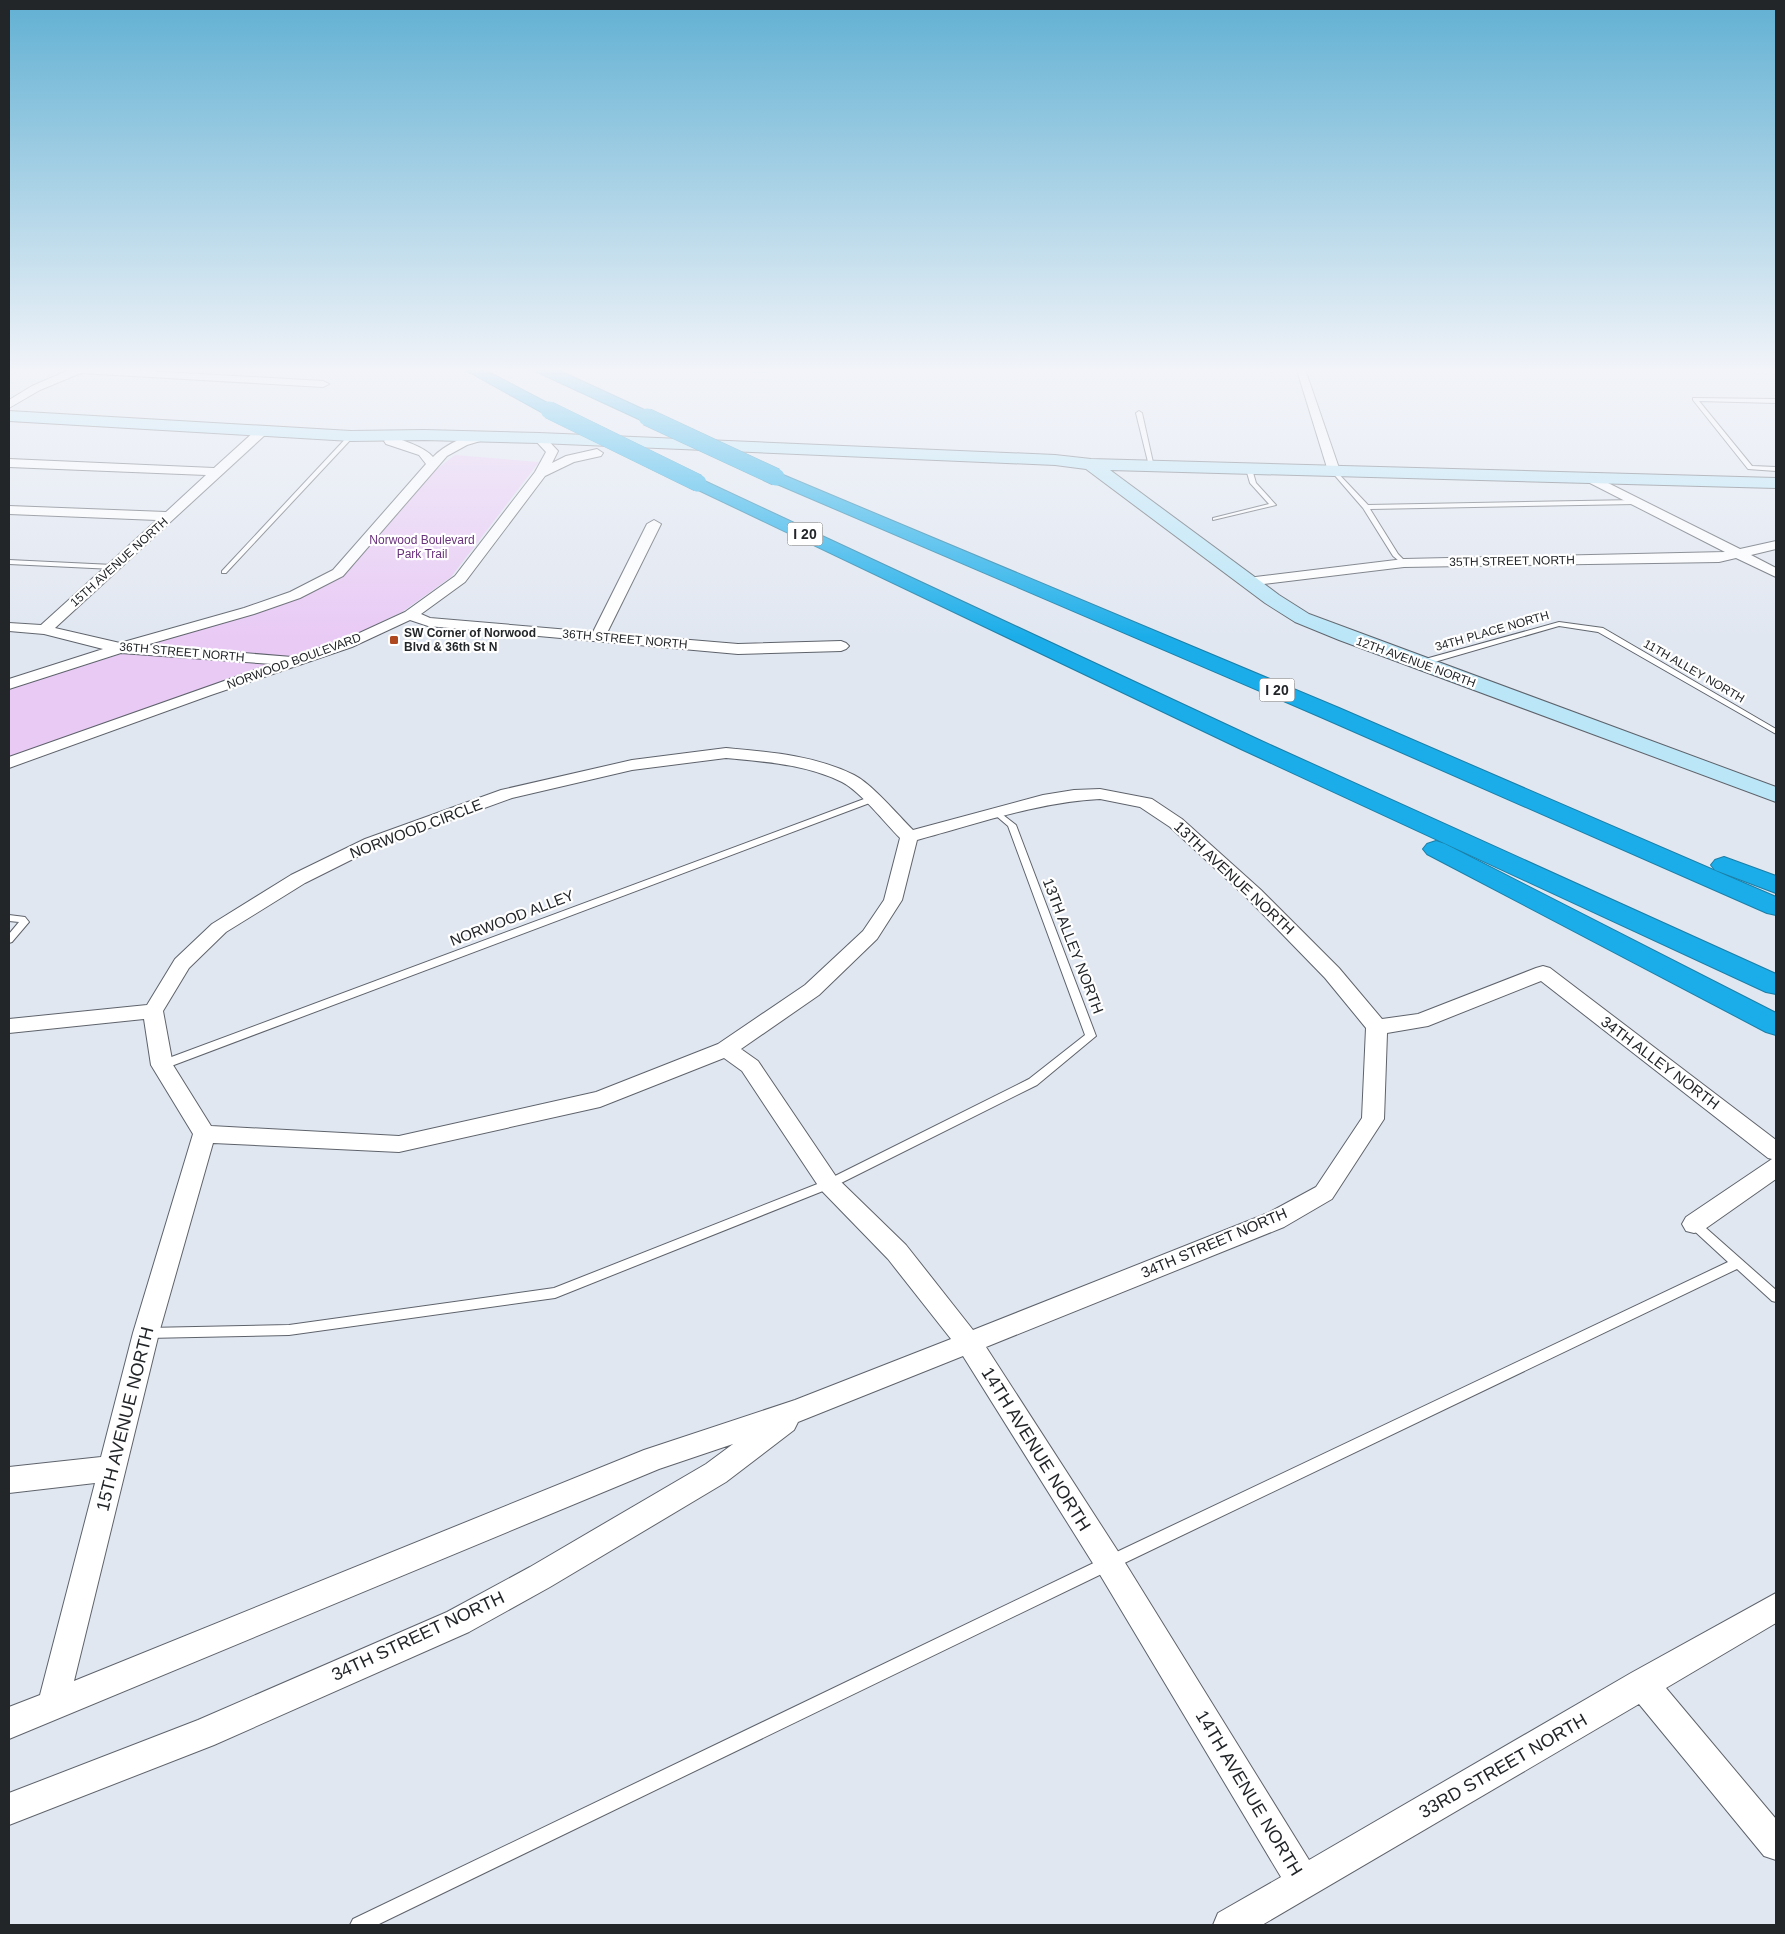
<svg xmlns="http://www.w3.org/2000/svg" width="1785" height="1934" font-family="Arial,sans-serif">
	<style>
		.green { fill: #e9caf5 }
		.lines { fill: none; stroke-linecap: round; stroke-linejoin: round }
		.lane-casing { stroke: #5e636b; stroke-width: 2 }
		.street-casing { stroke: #5e636b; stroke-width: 2 }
		.secondary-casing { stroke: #5e636b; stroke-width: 2 }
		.highway-casing { stroke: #1d7ea6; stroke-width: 2 }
		.lane { fill: #fff; fill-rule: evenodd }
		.street { fill: #fff; fill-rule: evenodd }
		.secondary { fill: #bae6f8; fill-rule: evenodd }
		.highway { fill: #1aade9; fill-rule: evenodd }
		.rail { stroke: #7d8288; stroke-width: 2.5; stroke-dasharray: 1 3; stroke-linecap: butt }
		.highway-bridge-casing { stroke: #1d7ea6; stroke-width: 18; stroke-linecap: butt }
		.highway-bridge { stroke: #1aade9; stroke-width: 17 }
		.poi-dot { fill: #ae4820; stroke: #fff; stroke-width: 2 }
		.labels { text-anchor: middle; stroke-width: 4.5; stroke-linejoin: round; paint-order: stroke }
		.far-park-label { font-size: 12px; fill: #69327c; stroke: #fff }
		.far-street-label { font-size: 12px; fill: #232629; stroke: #fff }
		.far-poi-label { font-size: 12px; font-weight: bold; fill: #232629; stroke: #fff; text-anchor: start }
		.shield { fill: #fff; stroke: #656769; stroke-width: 1 }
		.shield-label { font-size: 14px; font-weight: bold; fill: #232629 }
		.street-label { font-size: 15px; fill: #232629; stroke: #fff }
		.near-street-label { font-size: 18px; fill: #232629; stroke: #fff }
	</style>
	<rect width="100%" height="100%" fill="#e1e7f1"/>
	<path class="green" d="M455,455L539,462L451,577L402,612L341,641L9,758V689L298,599L343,576L433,472Z"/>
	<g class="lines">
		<g class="lane-casing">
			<g id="lane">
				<path d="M1693,398L1776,399V403L1699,401L1752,466L1776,467V471L1748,469L1693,400Z"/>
				<path d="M1139,411L1142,413L1154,467L1149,466L1136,413Z"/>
				<path d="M349,435L354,436L226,573H222V571Z"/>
				<path d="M1249,467L1252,469L1256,483L1276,505L1213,520V518L1269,504L1250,483L1246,469Z"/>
				<path d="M1334,469L1368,505L1636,500L1639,502L1636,504L1370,509L1398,554L1407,563L1404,565L1393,556L1363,508L1331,471Z"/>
				<path d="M9,560L113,565L116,567L113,569L9,564Z"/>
				<path d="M1559,622L1603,628L1776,729V734L1598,632L1559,626L1424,665H1418L1417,663L1418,661Z"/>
				<path d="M872,796L875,797L876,799L875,801L166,1068H158L157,1065L158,1062Z"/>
				<path d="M998,811L1016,825L1096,1036L1037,1085L833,1187L555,1298L289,1335L147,1338L142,1337L141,1333L142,1329L147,1328L289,1325L554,1288L825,1181L1029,1079L1085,1035L1008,826L994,814Z"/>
				<path d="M9,915L25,917L29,922L12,942L9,943V934L19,922L9,921Z"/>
				<path d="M1694,1219L1698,1221L1776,1290V1302L1772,1301L1737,1269L1114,1568L377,1925H350L353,1919L1104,1558L1728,1262L1690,1227L1688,1224L1690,1221Z"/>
			</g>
		</g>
		<g class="street-casing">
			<g id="street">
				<path d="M76,367L323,381L329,384L323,387L81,373L40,390L9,408V400L32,386Z"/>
				<path d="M1296,367L1305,369L1340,471L1338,474H1330L1328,471Z"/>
				<path d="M261,428L267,432L265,435L55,628L120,643L244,608L290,592L333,570L426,464L419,455L386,444L384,441L386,438C397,436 426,448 433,457C443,446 473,430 487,433L489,436L487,439L467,445L447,456L343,576L300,598L254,614L146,645L292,657L342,641L405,612L455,576L535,472L546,452L533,438L539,434L543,435L558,451L552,463L566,456L597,449L603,453L601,456L574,462L545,476L465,582L421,614L430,618L593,632L647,524L654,520L661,524L607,633L738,644L841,641L846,643L849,646L846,649L841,651L738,654L428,626L410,620L352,647L211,695L9,768V757L272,664L121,653L9,689V679L103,649L44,634L9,631V623L41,625L157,520L9,514V506L166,512L206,475L9,467V459L214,468L257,429Z"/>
				<path d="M1588,473L1740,549L1776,541V549L1751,555L1776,568V577L1736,558L1719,562L1404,567L1247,586L1242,585L1240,582L1242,579L1247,578L1404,559L1725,552L1584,480L1582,477L1584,474Z"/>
				<path d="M726,748C770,752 814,755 854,775C872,784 898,815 913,830L1043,795L1074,790L1100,789L1152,799L1182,819L1261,890L1339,968L1382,1019L1418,1014L1536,968L1543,966L1550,968L1776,1140V1179L1702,1231L1694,1233L1686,1231L1682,1224L1686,1217L1772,1159L1768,1158L1541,981L1428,1026L1387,1033L1384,1119L1332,1199L1284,1227L986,1347L1119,1553L1309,1860L1631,1673L1776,1593V1623L1666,1688L1776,1819V1860L1764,1856L1639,1704L1262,1925H1213L1218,1913L1281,1877L1099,1573L963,1356L798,1422L794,1430L726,1482L550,1587L469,1632L214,1745L9,1825V1793L198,1720L447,1612L530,1567L706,1464L733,1444L659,1469L9,1739V1707L40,1695L95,1483L9,1493V1467L101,1457L133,1333L193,1134L151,1065L144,1019L9,1033V1019L147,1005L175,959L212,924L291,875L365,839L501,790L632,760ZM726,758C766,762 805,764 842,782C860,791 885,823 900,838L884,900L863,931L805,985L718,1044L596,1092L399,1136L211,1126L173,1065L163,1011L189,968L226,932L305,883L377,847L512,798L632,770ZM1100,799L1140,807L1170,827L1247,898L1325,978L1366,1028L1362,1118L1316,1187L1268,1213L973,1330L906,1245L837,1178L758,1061L741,1049L819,995L877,939L902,900L917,840C977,824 1038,802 1100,799ZM724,1058L742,1071L821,1190L888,1259L951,1339L795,1400L644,1450L74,1681L159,1333L213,1143L399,1152L600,1107Z"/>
			</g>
		</g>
		<g class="secondary-casing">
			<path id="secondary" d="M9,411L351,431L424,430L539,433L1055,455L1091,459L1776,478V488L1110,470L1279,595L1309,614L1776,787V802L1339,640L1295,622L1265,603L1086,469L1055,465L539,443L424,440L351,441L9,421Z"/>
		</g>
		<g class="highway-casing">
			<g id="highway">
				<path d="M460,367H479L555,407L557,410L555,413H543Z"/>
				<path d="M531,367H551L653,414L655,417L653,420H641L533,370Z"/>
				<path d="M776,472L1339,708L1776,897V915L1767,913L1323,718L770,481L767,477L770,473Z"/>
				<path d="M698,478L1257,739L1776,974V994L1766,992L1241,749L692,487L689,483L692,479Z"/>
				<path d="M1436,841L1445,844L1776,1013V1035L1766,1032L1427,854L1423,849L1427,844Z"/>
				<path d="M1724,857L1776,876V893L1715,870L1711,865L1715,860Z"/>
			</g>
		</g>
		<use href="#lane" class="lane"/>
		<use href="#street" class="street"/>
		<use href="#secondary" class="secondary"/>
		<use href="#highway" class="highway"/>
		<path class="rail" d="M1626,367L1776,373"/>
		<g class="highway-bridge-casing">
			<g id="highway-bridge">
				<path d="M549,410L698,483"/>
				<path d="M647,417L776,477"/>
			</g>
		</g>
		<use href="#highway-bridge" class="highway-bridge"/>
	</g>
	<linearGradient id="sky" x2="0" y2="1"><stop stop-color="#61b0d3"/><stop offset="0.58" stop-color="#f2f4f9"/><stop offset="1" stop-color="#f2f4f9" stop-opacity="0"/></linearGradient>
	<rect width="1785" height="638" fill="url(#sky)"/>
	<rect class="poi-dot" x="389" y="635" width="10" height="10" rx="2.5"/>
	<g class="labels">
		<g class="far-park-label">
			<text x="422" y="544">Norwood Boulevard<tspan x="422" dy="14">Park Trail</tspan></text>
		</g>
		<g class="far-street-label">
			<text transform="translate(1512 561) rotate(-1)" y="4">35TH STREET NORTH</text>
			<text transform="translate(119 562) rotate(-42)" y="4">15TH AVENUE NORTH</text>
			<text transform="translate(1492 631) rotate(-16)" y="4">34TH PLACE NORTH</text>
			<text transform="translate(625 639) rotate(5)" y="4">36TH STREET NORTH</text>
			<text transform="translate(182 652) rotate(5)" y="4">36TH STREET NORTH</text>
			<text transform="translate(294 661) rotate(-20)" y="4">NORWOOD BOULEVARD</text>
			<text transform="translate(1416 662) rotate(20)" y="4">12TH AVENUE NORTH</text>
			<text transform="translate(1694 671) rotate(30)" y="4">11TH ALLEY NORTH</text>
		</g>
		<g class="far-poi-label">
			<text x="404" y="637">SW Corner of Norwood<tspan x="404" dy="14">Blvd &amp; 36th St N</tspan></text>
		</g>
		<g class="shield">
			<rect x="787.5" y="522.5" width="35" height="23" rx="4"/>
			<rect x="1259.5" y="678.5" width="35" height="23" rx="4"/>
		</g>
		<g class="shield-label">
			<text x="805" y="539">I 20</text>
			<text x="1277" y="695">I 20</text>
		</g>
		<g class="street-label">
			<text transform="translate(416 829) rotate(-21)" y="5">NORWOOD CIRCLE</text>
			<text transform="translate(1234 878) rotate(43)" y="5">13TH AVENUE NORTH</text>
			<text transform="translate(512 918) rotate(-21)" y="5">NORWOOD ALLEY</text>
			<text transform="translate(1073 946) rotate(69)" y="5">13TH ALLEY NORTH</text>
			<text transform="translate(1660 1063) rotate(37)" y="5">34TH ALLEY NORTH</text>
			<text transform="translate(1214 1243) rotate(-23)" y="5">34TH STREET NORTH</text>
		</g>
		<g class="near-street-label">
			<text transform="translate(125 1419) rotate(-76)" y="6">15TH AVENUE NORTH</text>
			<text transform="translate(1036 1449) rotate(58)" y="6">14TH AVENUE NORTH</text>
			<text transform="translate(418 1636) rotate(-25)" y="6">34TH STREET NORTH</text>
			<text transform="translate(1503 1766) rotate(-30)" y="6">33RD STREET NORTH</text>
			<text transform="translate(1249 1793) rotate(59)" y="6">14TH AVENUE NORTH</text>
		</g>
	</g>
	<rect width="1785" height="1934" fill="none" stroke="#232629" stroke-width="20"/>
</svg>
